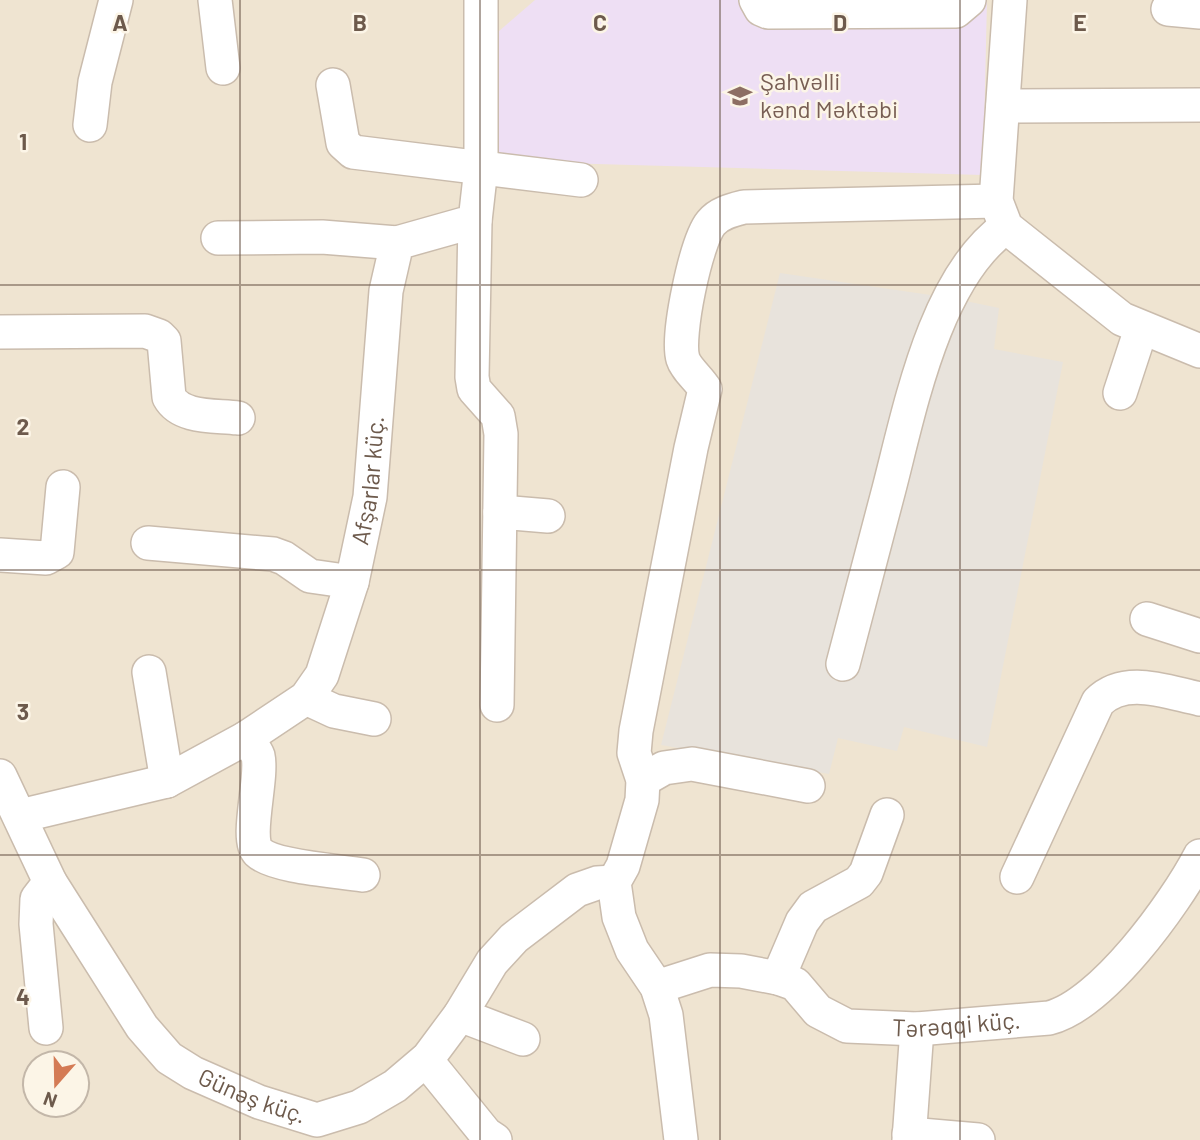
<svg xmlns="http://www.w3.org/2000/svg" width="1200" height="1140" font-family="Barlow,sans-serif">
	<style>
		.residential { fill: #efe4d1; fill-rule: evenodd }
		.industrial { fill: #e8e3dc }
		.education { fill: #eedff4 }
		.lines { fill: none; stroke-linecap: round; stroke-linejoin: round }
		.minor-casing { stroke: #cabcad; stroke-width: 36 }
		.minor { stroke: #fff; stroke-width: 33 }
		.grid { fill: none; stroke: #6d5a4c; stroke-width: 2; stroke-opacity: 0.55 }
		.labels { text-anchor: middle; stroke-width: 5; stroke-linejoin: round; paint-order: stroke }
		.education-label { font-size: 24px; fill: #785e54; stroke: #fcf5e7; text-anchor: start }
		.street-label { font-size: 24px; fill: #6d5a4c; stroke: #fcf5e7 }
		.grid-label { font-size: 23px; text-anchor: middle; font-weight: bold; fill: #6d5a4c; stroke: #fcf5e7; stroke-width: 5; stroke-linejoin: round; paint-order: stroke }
	</style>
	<rect width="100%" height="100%" fill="#f9f1e2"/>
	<path class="residential" d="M0,0H1200V1140H0ZM35,1063H77V1105H35Z"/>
	<path class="industrial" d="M780,273L951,298L999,308L994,349L1063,362L987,747L904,727L897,751L838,738L829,774L661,745Z"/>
	<path class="education" d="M535,0H987L983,175L493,161L498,32Z"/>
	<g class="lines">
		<g class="minor-casing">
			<g id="minor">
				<path d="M215,0L223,68"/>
				<path d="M756,0L761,9L768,12L956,11L969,0"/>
				<path d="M1010,0L996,201L1006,227L1122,319L1200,351"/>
				<path d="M1168,9L1200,12"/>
				<path d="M333,85L343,143L353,152L581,180"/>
				<path d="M1003,106L1200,105"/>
				<path d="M90,125L95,82L116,0"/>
				<path d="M475,221L472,377L474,389L498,416L501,434L497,705"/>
				<path d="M218,238L322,237L397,243"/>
				<path d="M0,332L145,331L159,336L164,341L169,397C181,419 216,415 238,418"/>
				<path d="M1120,393L1141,329"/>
				<path d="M500,512L548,516"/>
				<path d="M148,543L273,554L284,558L310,576L352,582"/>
				<path d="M0,555L46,558L57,552L63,487"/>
				<path d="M1147,619L1200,636"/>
				<path d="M843,664C859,605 874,547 889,489C910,408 935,277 1006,227"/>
				<path d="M149,672L167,781"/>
				<path d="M306,698L334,711L374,719"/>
				<path d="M246,738C250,744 256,750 258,756C263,778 245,839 258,852C273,867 340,871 363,875"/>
				<path id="s1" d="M0,776L50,882L142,1027L169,1058L193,1073L259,1102L317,1120L359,1107L395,1086L428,1058L460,1015L492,962L514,938L577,890L597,883L614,882"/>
				<path d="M643,780L664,768L692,764L808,786"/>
				<path id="s2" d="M20,816L167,781L246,738L306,698L322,675L352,582L370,497L386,291L397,243L475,221L481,168V0"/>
				<path d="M1017,877L1098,702C1125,675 1166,692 1200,699"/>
				<path d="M778,978L802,922L813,907L859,882L866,873L887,815"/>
				<path id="s3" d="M657,987L710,970L741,971L778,978L795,984L818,1011L847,1026L917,1029L1049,1018C1102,1005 1175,904 1200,856"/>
				<path d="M460,1015L523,1039"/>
				<path d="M46,1028L36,924L37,899L50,882"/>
				<path d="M426,1060L486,1134L495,1140"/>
				<path d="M909,1134L978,1140"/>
				<path d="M681,1140L666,1015L657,987L632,950L619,917L614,882L623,866L642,800L643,780L634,753L636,731L691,448L705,389C699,379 686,369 683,359C676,337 696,241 711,223C719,213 732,210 744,207L996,201"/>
				<path d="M909,1140L917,1029"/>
			</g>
		</g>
		<use href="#minor" class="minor"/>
	</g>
	<path class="grid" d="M240,0V1140M480,0V1140M720,0V1140M960,0V1140M0,285H1200M0,570H1200M0,855H1200"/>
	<defs>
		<g id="school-bare" transform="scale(1.89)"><path d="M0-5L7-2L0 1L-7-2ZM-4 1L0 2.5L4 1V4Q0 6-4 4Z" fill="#8d6e63" stroke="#fcf5e7" stroke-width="2.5" paint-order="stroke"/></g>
	</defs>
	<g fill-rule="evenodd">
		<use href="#school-bare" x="740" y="96"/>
	</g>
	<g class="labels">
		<g class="education-label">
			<text x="760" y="90">Şahvəlli<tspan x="760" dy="28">kənd Məktəbi</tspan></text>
		</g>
		<g class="street-label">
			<text dy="8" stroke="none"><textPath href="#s2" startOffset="542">Afşarlar küç.</textPath></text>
			<text dy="8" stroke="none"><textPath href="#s3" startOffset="320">Tərəqqi küç.</textPath></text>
			<text dy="8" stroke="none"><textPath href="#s1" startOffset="422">Günəş küç.</textPath></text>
		</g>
	</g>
	<g class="grid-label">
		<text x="120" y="31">A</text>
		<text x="360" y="31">B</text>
		<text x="600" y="31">C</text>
		<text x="840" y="31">D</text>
		<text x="1080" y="31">E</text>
		<text x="23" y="150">1</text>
		<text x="23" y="435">2</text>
		<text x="23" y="720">3</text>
		<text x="23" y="1005">4</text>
	</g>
	<g transform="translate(56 1084) rotate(200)"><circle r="33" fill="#fcf5e7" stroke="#c3b7a9" stroke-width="2"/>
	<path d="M0-5L12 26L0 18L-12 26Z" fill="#d47b55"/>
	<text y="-10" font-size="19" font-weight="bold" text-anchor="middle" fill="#6d5a4c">N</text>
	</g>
</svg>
